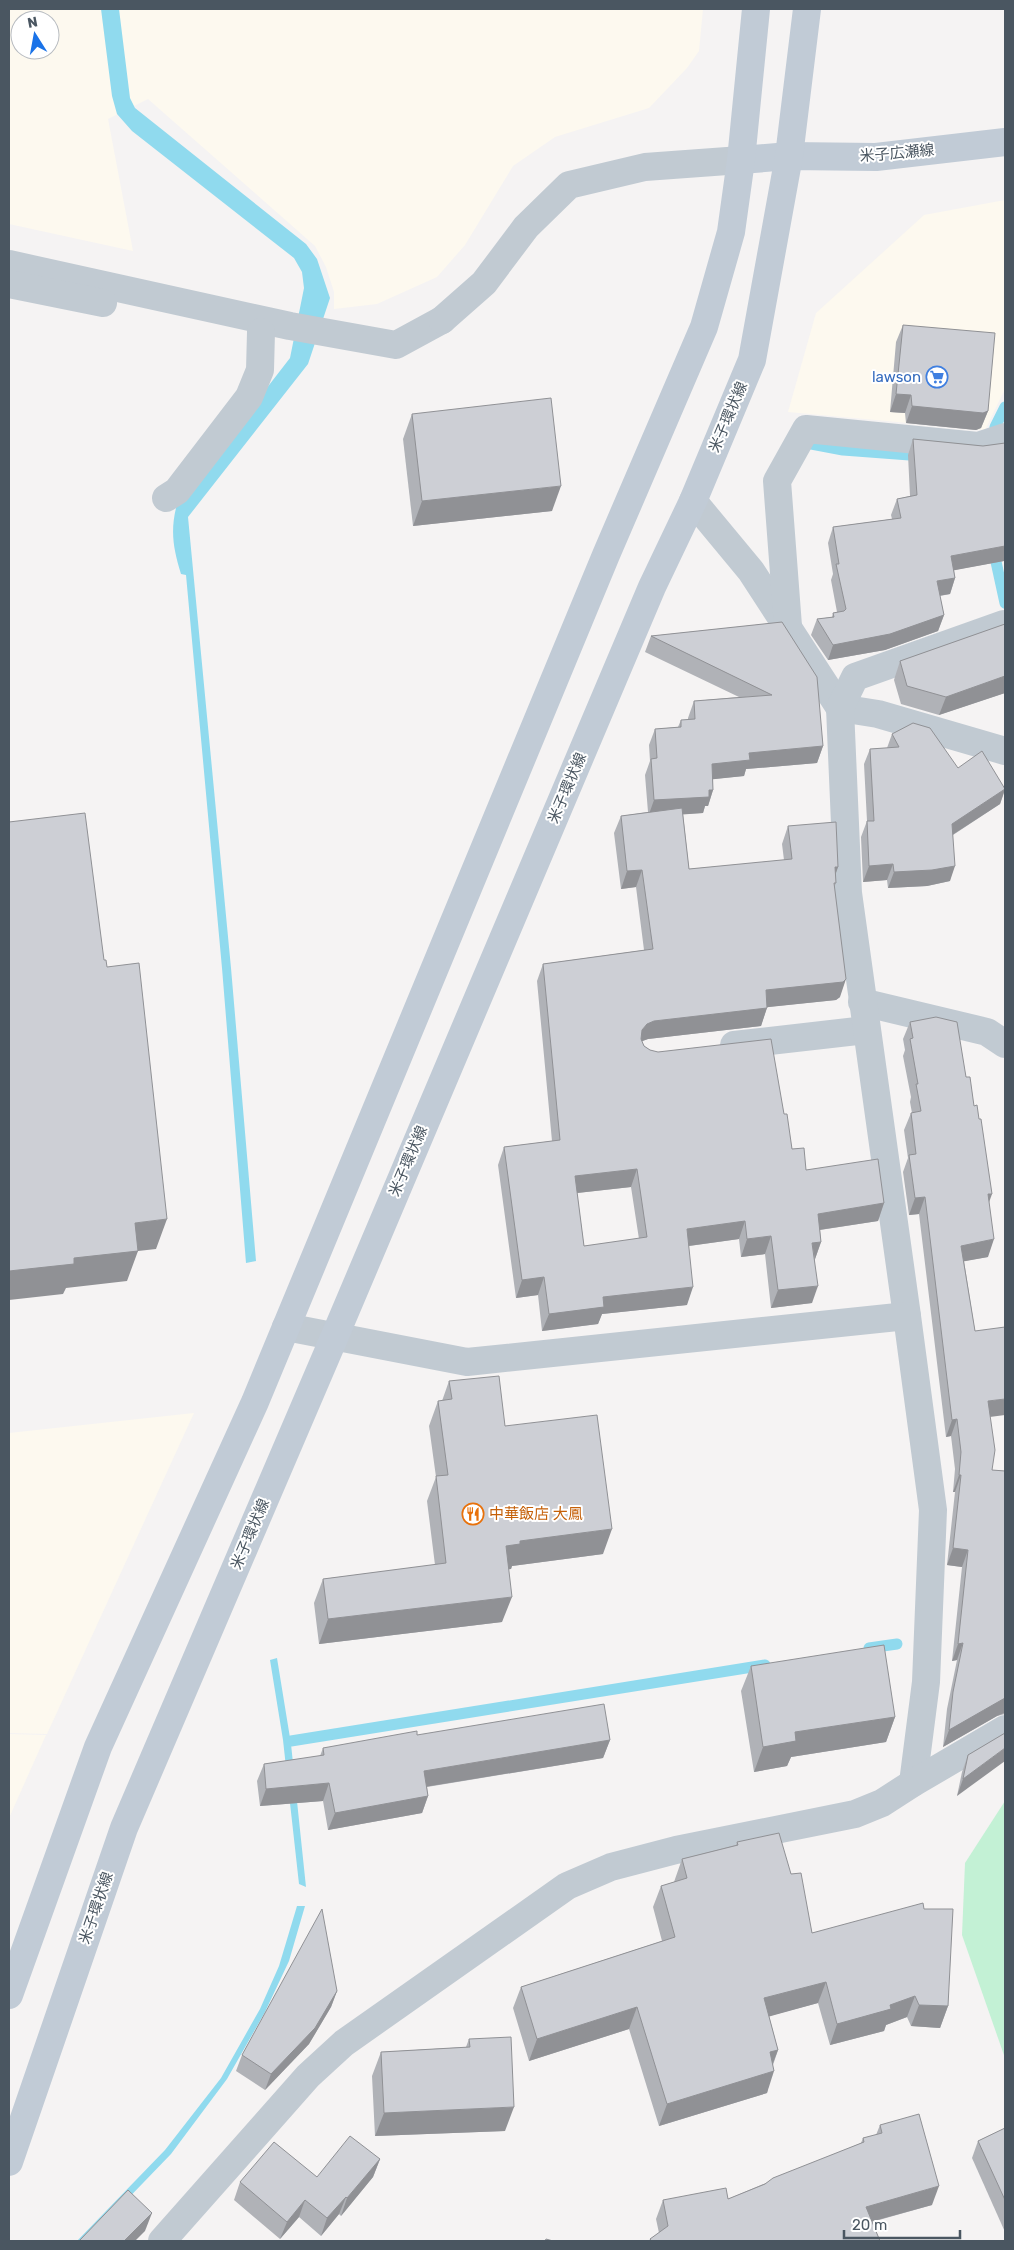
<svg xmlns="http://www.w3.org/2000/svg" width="1014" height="2250" font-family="Rubik,'Noto Sans JP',sans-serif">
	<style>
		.commercial { fill: #fdf9ef; fill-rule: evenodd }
		.green { fill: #c3f1d5 }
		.water { fill: #90daee }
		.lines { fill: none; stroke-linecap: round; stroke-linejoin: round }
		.stream { stroke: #90daee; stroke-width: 11 }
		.minor { stroke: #c1cad2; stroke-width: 28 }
		.tertiary { stroke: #c1cad2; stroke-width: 28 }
		.secondary { stroke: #c1cbd6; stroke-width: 28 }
		.wall { fill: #b0b2b7; fill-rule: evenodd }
		.shaded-wall { fill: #909195 }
		.building { fill: #cdcfd5; stroke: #909195; fill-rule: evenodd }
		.labels { text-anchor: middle; stroke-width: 4; stroke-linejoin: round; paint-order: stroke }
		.street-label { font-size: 15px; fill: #4a5661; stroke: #fff }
		.shop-label { font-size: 15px; fill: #366cbe; stroke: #fff; text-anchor: end }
		.food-label { font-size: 15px; fill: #c56008; stroke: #fff; text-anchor: start }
	</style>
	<rect width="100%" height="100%" fill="#f5f3f3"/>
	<g class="commercial">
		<path d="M9,9H703L699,51L687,68L649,108L555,137L513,166L465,245L437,277L377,304L334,309V292L326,267L315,246L148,99L108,119L133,251L9,224ZM20,20H50V50H20Z"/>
		<path d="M1005,200V389L985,430L788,412L816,313L924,215Z"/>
		<path d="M194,1413L47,1734L9,1733V1433Z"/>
		<path d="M9,1734L46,1735L9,1818Z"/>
	</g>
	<path class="green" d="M1005,1801V2058L962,1935L965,1863Z"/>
	<g class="water">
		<path d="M101,9H119L130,98L135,108L306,244L317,259L330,298L308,364L188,517L231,968L256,1261L246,1263L222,968L186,575L181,574C173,548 170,530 177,504L290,358L304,288L302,272L294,258L132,131L117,114L112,96Z"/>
		<path d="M277,1658L291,1744L306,1887L299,1884L283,1740L270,1660Z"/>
		<path d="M297,1906H305L289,1961L265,2012L227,2079L171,2154L87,2241H77L165,2150L221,2078L260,2009L279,1966Z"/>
	</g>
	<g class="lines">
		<g class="stream">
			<path d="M995,427L1005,407"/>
			<path d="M806,443L843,450L923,456"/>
			<path d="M993,548L1005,603"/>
			<path d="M869,1648L897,1644"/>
			<path d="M291,1741L765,1665"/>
		</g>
		<g class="minor">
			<path d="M9,264L290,326L396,345L442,320"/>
			<path d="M9,284L103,303"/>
			<path d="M166,498L177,491L249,397L260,370L261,332"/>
			<path d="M693,501L751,571L840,708L878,714L1005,751"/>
			<path d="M788,626L777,481L806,429L978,446L1005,437"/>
			<path d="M862,1002L987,1032L1005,1044"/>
			<path d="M734,1045L866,1030"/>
			<path d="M907,1316L848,893L840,708L855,677L1004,624"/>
			<path d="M286,1327L467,1362L907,1316L933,1510L926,1682L913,1783"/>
			<path d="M162,2241L308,2076L344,2043L567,1886L611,1867L676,1850L855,1814L882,1803L913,1783L1005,1729"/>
		</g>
		<path class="tertiary" d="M442,320L484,283L526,227L569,185L645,167L741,160"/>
		<g class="secondary">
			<path d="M741,160L789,156L876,157L1005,142"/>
			<path d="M9,1995L98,1747L255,1402L606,555L704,327L731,232L741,160L756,9"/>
			<path d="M9,2162L124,1828L334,1338L652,587L693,501L752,360L789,156L807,9"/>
		</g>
	</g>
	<g class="wall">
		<path d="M903,325L988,411L981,428L976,430L906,423L905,413L890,412L896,342Z"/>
		<path d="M412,414L552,511L413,526L403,439Z"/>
		<path d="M913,439L983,446L1005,443V566L1004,561L954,570L955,578L950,594L940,596L944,615L938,631L885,650L828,660L811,635L817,619L832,617L833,613L837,612L831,580L833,574L828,543L833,527L892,519L891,515L897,499L910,496L908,455Z"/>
		<path d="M782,622L823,746L817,763L746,769L744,776L713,779V790L708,806H705L703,813L683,814L689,869L784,860L782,844L788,826L838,867L835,875L836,883L834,888L840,997L836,1000L767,1007L761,1026L648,1039L642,1041L644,1046L650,1050L784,1114L792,1149L806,1170L884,1203L878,1221L820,1230L821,1242L815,1259L812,1303L771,1308L765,1254L741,1257L739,1239L689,1246L687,1305L602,1314L598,1324L542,1331L538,1295L516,1298L498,1165L504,1147L552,1141L537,981L543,964L644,950L636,887L621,889L614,833L621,816L648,812L645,775L650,761L649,745L655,729L678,727L681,720H688V718L694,701L739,697L645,652L651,636ZM631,1187L639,1239L584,1246L577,1193Z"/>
		<path d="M1005,624V693L939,715L901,704L894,680L900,661Z"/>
		<path d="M892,734L958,768L1005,788V790L1000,804L953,835L950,881L927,886L888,888L887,880L863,882L861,837L867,821L864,764L870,749L887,748Z"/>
		<path d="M910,1022L966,1077L989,1202L988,1257L964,1261L975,1331L990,1417L992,1470L1005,1471V1714L997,1716L943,1747L947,1709L957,1660L952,1661L962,1567L947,1565L955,1492H953L955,1469L951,1436L946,1437L919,1214L909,1215L903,1172L908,1158L904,1130L911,1113H912L910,1102L911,1097L903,1056L905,1050L903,1039Z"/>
		<path d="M449,1381L505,1426L603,1554L512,1566L511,1569H508L502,1622L319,1644L314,1603L323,1579L435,1565L427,1501L436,1477L429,1426L438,1401H442Z"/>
		<path d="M751,1666L895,1717L886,1742L791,1757L787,1766L754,1772L741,1691Z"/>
		<path d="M1005,1733L957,1796L962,1772L968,1755Z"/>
		<path d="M417,1735L610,1740L603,1758L427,1787L428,1796L422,1813L328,1830L323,1801L260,1806L257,1781L264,1764L320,1756L323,1748Z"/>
		<path d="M737,1842L791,1874L812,1933L924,1909L948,2006L940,2028L911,2026L907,2017L886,2025L884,2031L830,2045L818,2003L769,2016L778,2050L773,2065L767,2093L659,2126L629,2029L529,2061L513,2008L521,1987L662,1941L653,1907L661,1886L674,1882L682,1859L736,1845Z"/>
		<path d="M337,1991L331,2007L309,2044L265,2090L236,2071L242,2055Z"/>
		<path d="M469,2039L505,2131L375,2136L372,2076L381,2052L466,2047Z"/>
		<path d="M880,2125L932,2205L872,2222L880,2241H649L650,2239L659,2233L656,2219L663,2200L728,2199L861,2143L863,2138L876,2135Z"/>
		<path d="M1005,2128V2232L972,2158L978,2141Z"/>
		<path d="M380,2159L373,2177L341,2216L339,2214L321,2236L299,2217L280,2239L234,2200L240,2182L317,2177Z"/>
	</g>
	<g class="shaded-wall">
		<path d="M896,394L911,395L905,413L890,412Z"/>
		<path d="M912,406L988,411L981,428L976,430L906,423Z"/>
		<path d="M561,486L552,511L413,526L422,501Z"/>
		<path d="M1005,546V558L1004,561L945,572L951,556Z"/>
		<path d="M955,578L950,594L931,597L937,581Z"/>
		<path d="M944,615L938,631L885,650L828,660L833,645Z"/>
		<path d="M1005,676V693L939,715L946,697Z"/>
		<path d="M823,746L817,763L746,769L744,776L706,780L712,764L749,753Z"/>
		<path d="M1005,789L1000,804L946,839L952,824Z"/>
		<path d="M709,790H713L708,806H705L703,813L648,817L654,800Z"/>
		<path d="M893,864L887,880L863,882L869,866Z"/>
		<path d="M955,866L950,881L927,886L888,888L894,872Z"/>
		<path d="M835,867H838L832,885Z"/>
		<path d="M642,870L636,887L621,889L627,871Z"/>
		<path d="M846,979L840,997L836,1000L760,1008L766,990Z"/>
		<path d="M767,1008L761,1026L648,1039L640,1042L642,1030L647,1024L654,1021Z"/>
		<path d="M637,1169L631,1187L568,1194L575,1176Z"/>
		<path d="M988,1194H992L986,1211Z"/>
		<path d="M925,1197L919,1214L909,1215L915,1198Z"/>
		<path d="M884,1203L878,1221L812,1231L818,1214Z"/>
		<path d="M167,1219L156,1249L138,1251L127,1281L66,1288L63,1294L9,1300V1271L74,1258L135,1223Z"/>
		<path d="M745,1221L739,1239L681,1247L687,1229Z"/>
		<path d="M771,1236L765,1254L741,1257L747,1239Z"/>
		<path d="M994,1239L988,1257L955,1263L961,1246Z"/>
		<path d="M821,1242L815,1259L812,1243Z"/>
		<path d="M544,1277L538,1295L516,1298L522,1280Z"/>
		<path d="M818,1286L812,1303L771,1308L778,1290Z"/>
		<path d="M693,1287L687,1305L602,1314L598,1324L542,1331L549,1314L603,1297Z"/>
		<path d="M1005,1399V1415L982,1418L988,1401Z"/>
		<path d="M957,1419L951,1436L946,1437L952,1420Z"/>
		<path d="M959,1475H961L955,1492H953Z"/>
		<path d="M612,1529L603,1554L512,1566L511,1569L497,1571L506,1546L520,1541Z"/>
		<path d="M953,1548L968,1550L962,1567L947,1565Z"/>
		<path d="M512,1597L502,1622L319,1644L328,1619Z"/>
		<path d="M963,1643L957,1660L952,1661L958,1644Z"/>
		<path d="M1003,1698H1005V1711L1004,1713L997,1716L943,1747L949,1730Z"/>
		<path d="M895,1717L886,1742L791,1757L787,1766L754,1772L763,1747L795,1732Z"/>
		<path d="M610,1740L603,1758L418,1788L424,1771Z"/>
		<path d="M1005,1748V1761L957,1796L963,1779Z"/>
		<path d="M329,1783L323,1801L260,1806L266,1789Z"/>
		<path d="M428,1796L422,1813L328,1830L335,1813Z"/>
		<path d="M826,1982L818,2003L757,2020L764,1998Z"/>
		<path d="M337,1991L331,2007L309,2044L265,2090L271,2074Z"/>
		<path d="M915,1996L907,2017L886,2025L884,2031L830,2045L837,2024Z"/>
		<path d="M919,2005L948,2006L940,2028L911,2026Z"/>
		<path d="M637,2007L629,2029L529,2061L537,2039Z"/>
		<path d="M778,2050L770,2071V2052Z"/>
		<path d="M774,2071L767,2093L659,2126L667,2104Z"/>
		<path d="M514,2107L505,2131L375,2136L384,2113Z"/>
		<path d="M380,2159L373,2177L341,2216L347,2198Z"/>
		<path d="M939,2186L932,2205L859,2225L866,2207Z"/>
		<path d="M346,2197L339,2214L321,2236L327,2218Z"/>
		<path d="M305,2200L299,2217L280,2239L287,2222Z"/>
		<path d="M152,2213L145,2231L135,2241H124Z"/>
	</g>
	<g class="building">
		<path d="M903,325L995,333L988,411L983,413L912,406L911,395L896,394Z"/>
		<path d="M551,398L561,486L422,501L412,414Z"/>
		<path d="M913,439L983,446L1005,443V546L951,556L955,578L937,581L944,615L890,634L833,645L817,619L834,617L833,613L844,611L846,609L836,564H839L833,527L901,518L897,499L917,495Z"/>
		<path d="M782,622L817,677L823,746L749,753L750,760L712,764L713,790H709V797L654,800L651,759L657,758L655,729L681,727V720L695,719L694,701L772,695L651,636Z"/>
		<path d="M1005,624V676L946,697L907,686L900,661Z"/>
		<path d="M913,723L930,728L958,768L982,751L1005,789L952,824L955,866L932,870L894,872L893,864L869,866L867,821H874L870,749L899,747L892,734Z"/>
		<path d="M682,808L689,869L792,859L788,826L836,822L838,867H835L836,883H834L846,979L843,982L766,990L767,1008L654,1021L647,1024L642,1030L641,1039L644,1046L650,1050L658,1052L771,1039L784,1114H787L792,1149L804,1148L806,1170L878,1159L884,1203L818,1214L821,1242L812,1243L818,1286L778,1290L771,1236L747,1239L745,1221L687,1229L693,1287L603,1297L604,1307L549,1314L544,1277L522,1280L504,1147L560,1140L543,964L653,949L642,870L627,871L621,816ZM637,1169L647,1237L584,1246L575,1176Z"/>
		<path d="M85,813L104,960H106L107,967L139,963L167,1219L135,1223L138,1251L74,1258V1264L9,1271V822Z"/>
		<path d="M936,1017L957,1022L966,1077H970L974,1106L977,1105L979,1119H981L992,1194H988L994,1239L961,1246L975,1331L1005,1327V1399L988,1401L995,1450L992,1470L1005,1471V1698L949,1730L953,1692L963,1643L958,1644L968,1550L953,1548L961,1475H959L961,1452L957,1419L952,1420L925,1197L915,1198L909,1155L916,1154L911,1113L921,1111L916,1084H918L910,1039L913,1038L910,1022Z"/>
		<path d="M499,1376L505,1426L597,1415L612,1529L520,1541V1544L506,1546L512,1597L328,1619L323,1579L446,1563L436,1476L448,1475L438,1401L452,1399L449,1381Z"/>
		<path d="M884,1645L895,1717L795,1732L796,1741L763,1747L751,1666Z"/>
		<path d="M604,1704L610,1740L424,1771L428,1796L335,1813L329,1783L266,1789L264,1764L324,1755L323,1748L417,1731V1735Z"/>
		<path d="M1005,1733V1748L963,1779L968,1755Z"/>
		<path d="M779,1833L791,1874L801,1873L812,1933L923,1903L924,1909H953L948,2006L919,2005L915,1996L890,2005L891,2009L837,2024L826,1982L764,1998L778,2050L770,2052L774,2071L667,2104L637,2007L537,2039L521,1987L675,1937L661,1886L687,1878L682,1859L738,1845L737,1842Z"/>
		<path d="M322,1909L337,1991L315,2028L271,2074L242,2055Z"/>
		<path d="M511,2037L514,2107L384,2113L381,2052L470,2047L469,2039Z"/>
		<path d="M919,2114L939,2186L866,2207L880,2241H652L650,2239L668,2226L663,2200L726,2188L728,2199L765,2184L773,2178L864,2142L863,2138L882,2133L880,2125Z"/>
		<path d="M1005,2128V2200L978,2141Z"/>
		<path d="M350,2136L380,2159L347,2198L346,2197L327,2218L305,2200L287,2222L240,2182L274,2142L317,2177Z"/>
		<path d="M128,2190L152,2213L124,2241H82L80,2240Z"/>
		<path d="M546,2239L553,2241H545Z"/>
	</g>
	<defs>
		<g id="supermarket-ring" transform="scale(1.125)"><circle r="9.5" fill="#fff" stroke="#3f7fe0" stroke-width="1.5"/><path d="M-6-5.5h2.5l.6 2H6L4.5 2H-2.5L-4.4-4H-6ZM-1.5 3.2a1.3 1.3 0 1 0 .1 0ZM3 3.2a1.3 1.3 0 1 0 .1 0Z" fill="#3f7fe0"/></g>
		<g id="restaurant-ring" transform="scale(1.125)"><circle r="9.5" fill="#fff" stroke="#e8710a" stroke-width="1.5"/><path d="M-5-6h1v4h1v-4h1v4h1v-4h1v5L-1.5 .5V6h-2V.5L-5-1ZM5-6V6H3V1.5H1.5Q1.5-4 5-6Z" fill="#e8710a"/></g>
	</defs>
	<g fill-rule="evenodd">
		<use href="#supermarket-ring" x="937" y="377"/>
		<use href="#restaurant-ring" x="473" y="1514"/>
	</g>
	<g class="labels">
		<g class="street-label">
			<text transform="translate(897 153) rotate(-5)" y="5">米子広瀬線</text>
			<text transform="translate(728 417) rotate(-67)" y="5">米子環状線</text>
			<text transform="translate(567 788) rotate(-67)" y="5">米子環状線</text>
			<text transform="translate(408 1161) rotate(-67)" y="5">米子環状線</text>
			<text transform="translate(250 1534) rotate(-67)" y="5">米子環状線</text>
			<text transform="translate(96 1908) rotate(-71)" y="5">米子環状線</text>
		</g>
		<g class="shop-label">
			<text x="921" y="382">lawson</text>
		</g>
		<g class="food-label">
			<text x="489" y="1519">中華飯店 大鳳</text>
		</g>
	</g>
	<rect width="1014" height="2250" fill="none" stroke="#4a5661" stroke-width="20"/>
	<g transform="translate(35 35) rotate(349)"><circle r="24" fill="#ffffff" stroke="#b7bbc0"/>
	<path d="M0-4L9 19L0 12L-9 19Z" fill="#1a73e8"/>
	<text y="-8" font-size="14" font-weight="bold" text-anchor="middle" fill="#4a5661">N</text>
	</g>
	<path d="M844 2230v8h116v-8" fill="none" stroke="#4a5661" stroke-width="2.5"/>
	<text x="852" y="2230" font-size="15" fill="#4a5661" stroke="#ffffff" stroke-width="4" paint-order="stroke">20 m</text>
</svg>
